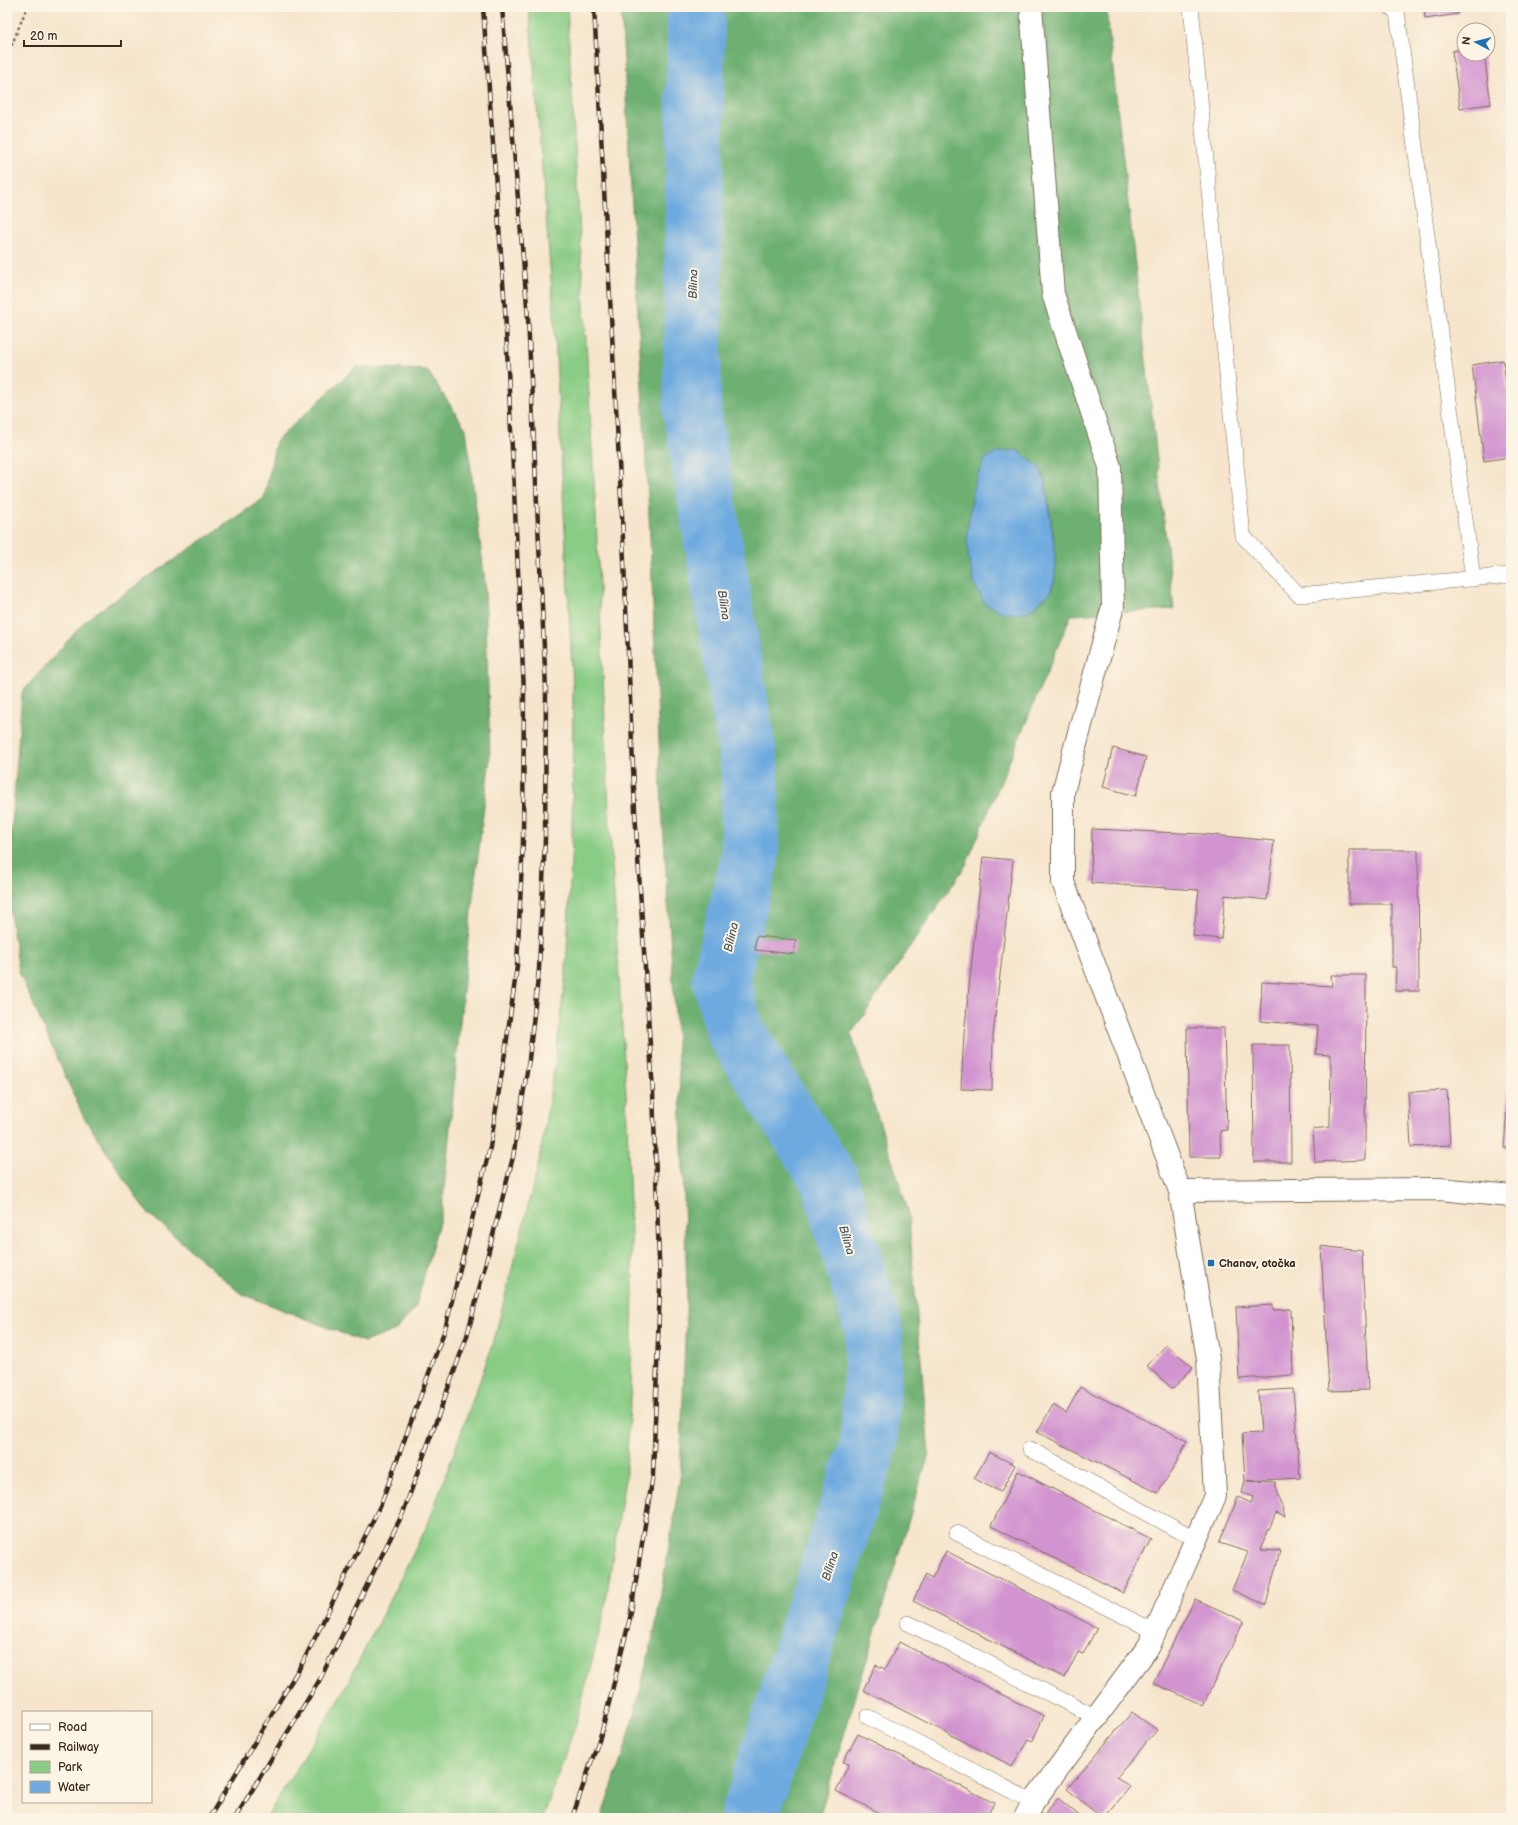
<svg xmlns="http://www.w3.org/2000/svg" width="1518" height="1825" font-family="'Balsamiq Sans',sans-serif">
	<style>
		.green { fill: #89cc85; stroke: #627b52 }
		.forest { fill: #6eb072; stroke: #546d48; fill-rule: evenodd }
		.water { fill: #6eaadf; stroke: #546a7e }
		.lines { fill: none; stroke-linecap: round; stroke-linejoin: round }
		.river { stroke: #6eaadf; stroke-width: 58 }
		.building { fill: #d294d0 }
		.service-casing { stroke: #7c6b5b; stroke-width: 16 }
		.minor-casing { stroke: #7c6b5b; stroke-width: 24 }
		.tertiary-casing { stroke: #7c6b5b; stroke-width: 24 }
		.path { stroke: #7c6b5b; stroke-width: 2.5; stroke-dasharray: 3 3; stroke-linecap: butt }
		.service { stroke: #fff; stroke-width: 15 }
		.minor { stroke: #fff; stroke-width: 22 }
		.tertiary { stroke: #fff; stroke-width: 22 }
		.rail-casing { stroke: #3b2a1e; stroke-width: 4.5 }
		.rail { stroke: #fcf5e5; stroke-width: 3; stroke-dasharray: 9; stroke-linecap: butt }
		.poi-dot { fill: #1f6fb2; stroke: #fcf5e5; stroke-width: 1.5 }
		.labels { text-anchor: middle; stroke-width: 4; stroke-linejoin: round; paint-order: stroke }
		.poi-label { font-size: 11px; font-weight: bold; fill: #3b2a1e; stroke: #fcf5e5; text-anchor: start }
		.water-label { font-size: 12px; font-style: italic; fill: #4d5762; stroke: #fcf5e5 }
	</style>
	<rect width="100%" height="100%" fill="#fcf5e5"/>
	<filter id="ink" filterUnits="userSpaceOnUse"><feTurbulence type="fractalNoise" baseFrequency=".025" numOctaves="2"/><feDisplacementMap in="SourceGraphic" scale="8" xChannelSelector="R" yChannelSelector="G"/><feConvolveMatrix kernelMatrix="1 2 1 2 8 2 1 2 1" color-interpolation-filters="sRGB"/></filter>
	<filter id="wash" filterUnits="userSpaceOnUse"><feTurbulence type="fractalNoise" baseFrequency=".012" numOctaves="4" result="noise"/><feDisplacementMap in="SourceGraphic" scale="16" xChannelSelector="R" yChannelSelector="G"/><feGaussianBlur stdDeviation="0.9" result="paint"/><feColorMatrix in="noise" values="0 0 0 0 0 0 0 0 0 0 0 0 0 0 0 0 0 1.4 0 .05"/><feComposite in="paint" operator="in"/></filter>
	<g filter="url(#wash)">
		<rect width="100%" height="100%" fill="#f6e5cc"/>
		<path class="green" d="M529,7H567L596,517L609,812L626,1093L633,1288L631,1386L626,1473L604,1613L576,1724L543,1818H266L342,1694L428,1524L493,1344L539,1162L555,1063L566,972L572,840L573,688L554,316Z"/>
		<g class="forest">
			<path d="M621,7H1106L1174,609L1071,615L966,865L851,1034L908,1210L929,1453L819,1818H601L628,1739L656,1624L680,1478L687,1287L680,1090L662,809L649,515ZM1017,450L1038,466L1045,479L1055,550L1050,593L1031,610Z"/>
			<path d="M356,367L427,370L466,429L485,582L490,757L468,939L442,1211L415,1309L395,1331L364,1342L240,1293L145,1210L83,1116L19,972L7,892L22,692L87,619L264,498L276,441Z"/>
		</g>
		<path class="water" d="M1017,450L1038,466L1045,479L1055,550V579L1050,593L1031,610L1017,614L1004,613L985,604L974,584L968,556L967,533L974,484L986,458L999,452Z"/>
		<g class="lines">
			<path class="river" d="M696,7L692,411L750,768V857L721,979L735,1032L829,1179L874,1332L869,1443L749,1818"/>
		</g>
		<g id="blocks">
			<g class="building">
				<path d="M1424,7H1457L1458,14L1425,19Z"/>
				<path d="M1464,49V54H1484L1491,104L1460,108L1452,51Z"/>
				<path d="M1503,360L1511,423V457L1484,461L1472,365Z"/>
				<path d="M1113,748L1146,757L1136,796L1103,787Z"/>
				<path d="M1092,829L1202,834L1274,841L1267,900L1225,895L1221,939L1193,936L1199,890L1091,883Z"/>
				<path d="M1349,850H1418L1419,991H1395L1396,967H1392V904H1349Z"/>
				<path d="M983,857L1013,860L993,1036L992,1090L961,1089L964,1034Z"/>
				<path d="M756,936L796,940L794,954L755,950Z"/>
				<path d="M1331,975H1366L1365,1160L1315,1162L1313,1129L1330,1127L1331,1055L1316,1054L1318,1026L1260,1021L1262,982L1332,986Z"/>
				<path d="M1187,1028H1224L1227,1130L1220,1131L1221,1157H1189Z"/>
				<path d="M1253,1045H1290L1291,1162H1254Z"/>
				<path d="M1510,1067H1511V1149L1504,1148Z"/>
				<path d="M1447,1090L1450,1145L1411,1147L1408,1092Z"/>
				<path d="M1321,1246L1362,1251L1368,1390L1329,1391Z"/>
				<path d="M1273,1305V1310L1291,1309L1293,1375L1239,1379L1236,1307Z"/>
				<path d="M1166,1345L1193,1367L1173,1389L1147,1366Z"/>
				<path d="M1080,1387L1187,1441L1174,1467L1158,1493L1037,1432L1053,1405L1066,1413Z"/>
				<path d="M1293,1389L1300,1478L1247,1481L1275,1482L1285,1517L1276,1513L1260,1550L1280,1551L1266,1605L1232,1590L1248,1552L1219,1543L1238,1497L1251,1503L1253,1497L1242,1493L1245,1481L1242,1434L1261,1433L1258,1391Z"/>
				<path d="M989,1452L1015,1465L1001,1492L974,1479Z"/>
				<path d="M1018,1471L1151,1539L1123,1593L991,1526Z"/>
				<path d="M946,1551L1097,1628L1083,1654L1078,1652L1065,1678L913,1601L926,1574L932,1578Z"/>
				<path d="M1195,1599L1244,1621L1203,1705L1153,1683Z"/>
				<path d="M899,1642L1044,1716L1032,1742L1028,1740L1012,1766L863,1690L876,1665L885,1669Z"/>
				<path d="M1132,1712L1157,1730L1117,1777L1130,1787L1104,1818H1102L1067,1789Z"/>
				<path d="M858,1734L994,1803L986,1818H890L836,1791L849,1764L843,1762Z"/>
				<path d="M1058,1798L1082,1818H1041Z"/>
			</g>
		</g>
	</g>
	<g filter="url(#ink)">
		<use href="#blocks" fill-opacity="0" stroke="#7c6b5b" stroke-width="1"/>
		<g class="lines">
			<g class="service-casing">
				<g id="service">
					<path d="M1191,7L1243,536L1299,595L1511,575"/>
					<path d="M1390,7L1397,12L1473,579"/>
					<path d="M1030,1449L1196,1540"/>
					<path d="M957,1533L1156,1632"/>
					<path d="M908,1623L1096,1717"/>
					<path d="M868,1717L1033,1802"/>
				</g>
			</g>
			<g class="minor-casing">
				<path id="minor" d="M1180,1191L1440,1189L1511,1196"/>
			</g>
			<g class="tertiary-casing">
				<path id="tertiary" d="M1025,1818L1033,1802L1149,1646L1215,1496L1208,1359L1180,1191L1063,882V792L1113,606L1110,467L1053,294L1031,7"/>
			</g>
			<path class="path" d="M7,57L27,7"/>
			<use href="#service" class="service"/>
			<use href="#minor" class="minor"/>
			<use href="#tertiary" class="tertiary"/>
			<g class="rail-casing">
				<g id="rail">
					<path d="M209,1818L303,1662L381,1504L445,1329L490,1147L505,1053L517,966L523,841L524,691L505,309L483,7"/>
					<path d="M235,1818L319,1681L403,1513L467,1336L513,1157L529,1059L539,969L545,839L546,689L528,318L502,7"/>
					<path d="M572,1818L602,1731L630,1618L653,1475L660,1287L653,1092L635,811L622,516L594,7"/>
				</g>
			</g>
			<use href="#rail" class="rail"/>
		</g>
	</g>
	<rect class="poi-dot" x="1207" y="1259" width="8" height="8" rx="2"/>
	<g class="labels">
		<g class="poi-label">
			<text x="1219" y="1267">Chanov, otočka</text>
		</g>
		<g class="water-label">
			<text transform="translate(693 284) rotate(-89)" y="4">Bílina</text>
			<text transform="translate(724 605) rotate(81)" y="4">Bílina</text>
			<text transform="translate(731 937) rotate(-77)" y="4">Bílina</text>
			<text transform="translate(847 1240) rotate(74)" y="4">Bílina</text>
			<text transform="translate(830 1566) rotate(-72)" y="4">Bílina</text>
		</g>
	</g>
	<rect width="1518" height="1825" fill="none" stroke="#fcf5e5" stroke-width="24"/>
	<rect x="22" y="1711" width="130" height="92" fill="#fcf5e5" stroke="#afa495"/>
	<rect x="30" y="1724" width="20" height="6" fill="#ffffff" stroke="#afa495"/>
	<text x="58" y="1731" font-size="12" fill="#3b2a1e">Road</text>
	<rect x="30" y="1744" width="20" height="6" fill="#3b2a1e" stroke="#afa495"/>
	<text x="58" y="1751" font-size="12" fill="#3b2a1e">Railway</text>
	<rect x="30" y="1761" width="20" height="12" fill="#89cc85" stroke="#afa495"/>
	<text x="58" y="1771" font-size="12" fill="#3b2a1e">Park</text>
	<rect x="30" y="1781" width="20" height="12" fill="#6eaadf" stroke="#afa495"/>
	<text x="58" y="1791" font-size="12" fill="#3b2a1e">Water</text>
	<g transform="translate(1476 42) rotate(277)"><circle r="19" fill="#fcf5e5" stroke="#afa495"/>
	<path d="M0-3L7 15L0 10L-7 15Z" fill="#1f6fb2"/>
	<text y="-6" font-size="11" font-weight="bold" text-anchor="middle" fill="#3b2a1e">N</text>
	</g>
	<path d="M24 40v6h97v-6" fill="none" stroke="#3b2a1e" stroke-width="2"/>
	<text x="30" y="40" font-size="12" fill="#3b2a1e" stroke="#fcf5e5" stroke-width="3" paint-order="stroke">20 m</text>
</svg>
